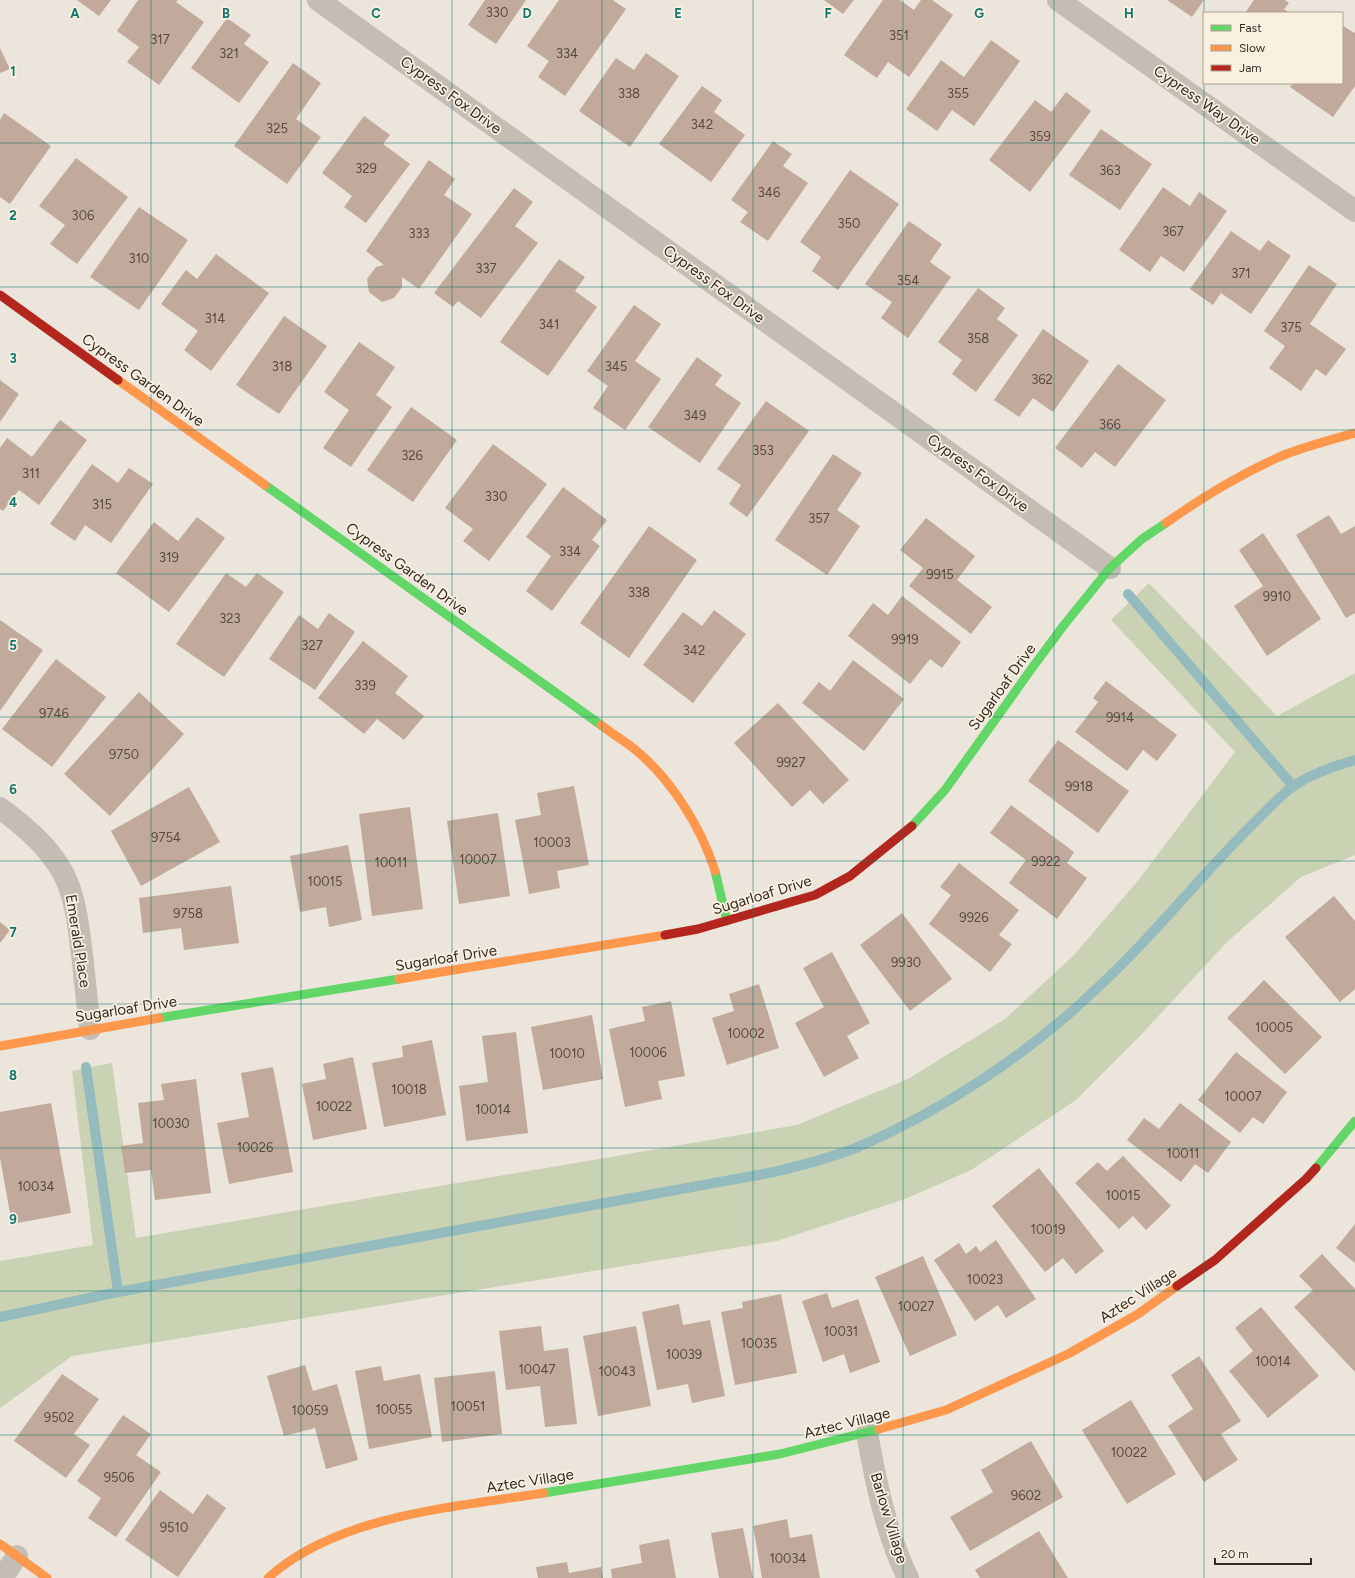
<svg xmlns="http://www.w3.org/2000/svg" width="1355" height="1578" font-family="Figtree,sans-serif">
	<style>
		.green { fill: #c9d2b3 }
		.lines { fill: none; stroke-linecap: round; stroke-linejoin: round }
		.stream { stroke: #96bbbe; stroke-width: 10 }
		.building { fill: #c1aa9b }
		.street { stroke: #c4bdb4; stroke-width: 22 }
		.fast { stroke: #63d668; stroke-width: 9 }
		.slow { stroke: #ff974d; stroke-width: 9 }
		.jam { stroke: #b3261e; stroke-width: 9 }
		.grid { fill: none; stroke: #0f766e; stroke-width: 1; stroke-opacity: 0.55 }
		.labels { text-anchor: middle; stroke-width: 3.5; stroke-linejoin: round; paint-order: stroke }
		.number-label { font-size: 13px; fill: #574a41 }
		.street-label { font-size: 15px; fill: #342a23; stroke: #faf0e0 }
		.grid-label { font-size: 13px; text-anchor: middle; font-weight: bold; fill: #0f766e; stroke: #faf0e0; stroke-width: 3.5; stroke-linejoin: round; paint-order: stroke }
	</style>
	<rect width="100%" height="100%" fill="#ebe5db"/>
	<path class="green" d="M1149,583L1277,716L1355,673V855L1301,877L1227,942L1137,1039L1076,1100L971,1170L905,1199L777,1241L72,1356L0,1408V1261L93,1245L72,1071L112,1063L136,1238L797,1125L908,1079L1005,1019L1073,956L1137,882L1235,752L1111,620Z"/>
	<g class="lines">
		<g class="stream">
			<path d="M1128,594L1293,786"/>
			<path d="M86,1067L118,1292"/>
			<path d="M0,1317L118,1292L774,1172C803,1165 831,1158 858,1147C942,1111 1028,1054 1094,991C1147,943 1192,886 1242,835C1254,823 1266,811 1278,799C1283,795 1289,789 1295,785C1313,773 1334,766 1355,760"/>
		</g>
	</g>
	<g class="building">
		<path d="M77,0H111L99,16Z"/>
		<path d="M138,0H178L176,2L204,22L159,85L127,62L139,47L117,31Z"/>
		<path d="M485,0H526L496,44L468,25Z"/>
		<path d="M559,0H613L626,9L565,96L538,77L549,61L527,46Z"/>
		<path d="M824,0H854L843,14Z"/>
		<path d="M883,0H900L914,10L921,0H932L953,15L909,77L888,62L877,78L844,55Z"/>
		<path d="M1167,0H1204L1192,17Z"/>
		<path d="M1254,0H1285L1289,3L1284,9L1290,13H1245Z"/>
		<path d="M227,18L251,35L244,44L269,62L239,103L191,68Z"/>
		<path d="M1342,25L1354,33L1355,32V86L1333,117L1290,87L1293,83H1342Z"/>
		<path d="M991,40L1020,61L974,126L952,110L937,131L906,109L941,60L964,77Z"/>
		<path d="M0,48L10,69L0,73Z"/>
		<path d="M646,53L679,76L630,147L579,111L616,58L634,70Z"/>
		<path d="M293,63L321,83L296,119L321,137L287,184L234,146Z"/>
		<path d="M702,86L722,100L714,112L745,135L711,182L659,144Z"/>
		<path d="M1066,92L1091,111L1030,192L989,160L1035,100L1051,112Z"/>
		<path d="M4,113L51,146L10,204L0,197V120Z"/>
		<path d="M364,116L390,135L383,144L410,164L366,223L344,207L352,196L322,173Z"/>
		<path d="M1101,129L1152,164L1120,210L1069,175Z"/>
		<path d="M773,141L792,154L783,166L808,183L768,241L740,222L748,212L731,200Z"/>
		<path d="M76,158L128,197L77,264L50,244L65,225L39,206Z"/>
		<path d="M429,160L455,179L444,195L472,214L419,289L402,277V287L394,298L382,302L369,292L367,279L376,267L384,265L366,251Z"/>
		<path d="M850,170L899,204L838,290L812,271L821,257L800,242Z"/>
		<path d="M1163,187L1190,206L1199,192L1227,211L1184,272L1161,256L1150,272L1119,250Z"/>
		<path d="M514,188L533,202L515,226L538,243L481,318L458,301L453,307L434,293Z"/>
		<path d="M139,207L188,240L139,310L90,277Z"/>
		<path d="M909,221L942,244L930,262L951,277L908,338L881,318L892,302L865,284Z"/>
		<path d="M1231,231L1260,251L1268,240L1291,256L1251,314L1221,293L1213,305L1190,289Z"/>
		<path d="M216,254L269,293L211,371L184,350L198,331L161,304L186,270L197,279Z"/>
		<path d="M559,259L585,277L575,291L597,307L548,376L500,342Z"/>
		<path d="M1309,265L1337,284L1310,324L1346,349L1326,376L1316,369L1301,391L1269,368L1285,346L1264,331Z"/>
		<path d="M978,288L1005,308L997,319L1018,335L976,392L952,374L962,360L938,342Z"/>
		<path d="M634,305L661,324L635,361L661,379L625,430L593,408L608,386L587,371Z"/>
		<path d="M284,316L327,346L279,414L236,385Z"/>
		<path d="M1043,329L1089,361L1053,412L1033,398L1019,417L994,400Z"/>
		<path d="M359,342L395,367L376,395L392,407L351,467L323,448L349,410L324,392Z"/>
		<path d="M697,357L722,375L715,385L741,403L700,463L648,427Z"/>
		<path d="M1118,364L1166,400L1115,467L1095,452L1082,468L1055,448Z"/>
		<path d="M0,380L19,394L0,422Z"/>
		<path d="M766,401L809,431L747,517L729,504L741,485L717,469Z"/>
		<path d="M411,407L457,440L413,502L367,470Z"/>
		<path d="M60,420L87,440L39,505L19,490L3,511L0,509V448L7,438L32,457Z"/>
		<path d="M493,444L547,484L489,561L463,541L473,529L445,508Z"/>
		<path d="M833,454L862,473L837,510L860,526L827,575L775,540Z"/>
		<path d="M92,464L118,483L129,468L153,484L111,543L85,525L75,541L50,524Z"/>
		<path d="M563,487L607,520L592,540L600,546L552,611L526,591L551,556L526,537Z"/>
		<path d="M1329,515L1341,534L1355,526V613L1346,618L1296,535Z"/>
		<path d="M197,517L225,538L169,612L116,573L154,522L178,541Z"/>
		<path d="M926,518L975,556L957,580L992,607L971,634L909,586L923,568L900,550Z"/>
		<path d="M649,526L697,560L629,658L580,623Z"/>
		<path d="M1263,533L1321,619L1267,656L1234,606L1263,586L1239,550Z"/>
		<path d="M226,573L246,587L257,573L284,592L224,677L176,644Z"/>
		<path d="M902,596L961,642L942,668L930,659L910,684L848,636L873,603L888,615Z"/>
		<path d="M714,610L746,634L693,703L643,665L683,612L702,626Z"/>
		<path d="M329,613L355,632L315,690L269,659L299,615L318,629Z"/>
		<path d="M0,620L43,650L0,711Z"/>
		<path d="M363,641L408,676L395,693L424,716L404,740L377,719L364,734L318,698Z"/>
		<path d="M56,659L106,697L52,767L2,729Z"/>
		<path d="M853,660L904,699L864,751L802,703L819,682L830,691Z"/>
		<path d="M1106,681L1177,735L1157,761L1143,750L1127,771L1075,732L1098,702L1093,698Z"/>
		<path d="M139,692L184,734L110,816L64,774Z"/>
		<path d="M778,703L849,780L823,804L810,790L792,807L734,743Z"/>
		<path d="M1058,740L1129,791L1098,833L1028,781Z"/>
		<path d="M574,786L589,865L557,871L560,888L529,894L515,820L541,815L537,793Z"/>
		<path d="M189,787L220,842L141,886L111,831Z"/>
		<path d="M1011,805L1074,852L1067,863L1087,878L1057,919L1009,883L1026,860L990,833Z"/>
		<path d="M410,807L423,909L372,916L359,814Z"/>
		<path d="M498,813L510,896L459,904L447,821Z"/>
		<path d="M348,845L362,920L329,927L326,907L300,912L290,856Z"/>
		<path d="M959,863L1019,910L999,935L1012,944L990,972L929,924L951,895L940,887Z"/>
		<path d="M231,886L239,943L184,950L181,928L143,933L139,898Z"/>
		<path d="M1334,896L1355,921V989L1340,1002L1285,937Z"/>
		<path d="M902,913L952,979L910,1011L860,945Z"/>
		<path d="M0,922L10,930L0,943Z"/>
		<path d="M832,952L870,1023L847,1036L859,1058L824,1077L795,1023L824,1007L803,968Z"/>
		<path d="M1264,980L1322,1037L1285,1074L1227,1018Z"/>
		<path d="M759,984L779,1048L727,1065L712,1018L734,1011L729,994Z"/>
		<path d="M671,1001L685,1076L658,1081L662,1099L625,1107L609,1029L645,1021L642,1007Z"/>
		<path d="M592,1015L603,1079L543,1090L531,1027Z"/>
		<path d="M516,1032L528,1133L466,1141L459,1086L488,1082L482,1036Z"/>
		<path d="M432,1040L446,1115L384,1127L372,1063L403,1057L402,1046Z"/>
		<path d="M1236,1052L1287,1092L1263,1124L1253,1117L1240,1133L1198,1100Z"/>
		<path d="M353,1057L367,1129L313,1140L302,1084L326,1079L323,1064Z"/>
		<path d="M273,1067L293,1172L229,1184L217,1123L249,1117L241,1073Z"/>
		<path d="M196,1079L211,1193L155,1200L151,1170L125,1173L121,1146L143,1143L138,1103L164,1100L161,1084Z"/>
		<path d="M51,1103L71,1213L12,1224L0,1158V1112Z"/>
		<path d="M1180,1103L1231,1142L1208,1173L1195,1164L1181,1182L1127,1140L1144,1118L1159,1129Z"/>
		<path d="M1123,1156L1171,1206L1146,1230L1133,1216L1119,1229L1075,1183L1098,1162L1107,1171Z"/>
		<path d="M1039,1168L1104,1251L1076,1274L1063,1258L1045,1272L992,1206Z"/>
		<path d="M1355,1224V1263L1336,1248Z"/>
		<path d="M996,1240L1036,1299L1006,1318L998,1305L975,1321L934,1260L959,1243L966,1254L976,1246L980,1252Z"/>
		<path d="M1322,1254L1355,1289V1372L1294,1307L1313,1290L1299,1276Z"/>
		<path d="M923,1256L957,1335L910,1356L875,1277Z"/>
		<path d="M827,1293L832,1308L858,1299L880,1362L850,1373L844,1354L823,1362L802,1301Z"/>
		<path d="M781,1294L797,1373L735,1385L721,1312L743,1308L742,1302Z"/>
		<path d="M679,1304L683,1325L710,1320L725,1396L692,1403L688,1384L657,1390L642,1312Z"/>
		<path d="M1261,1307L1319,1376L1268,1418L1229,1371L1253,1351L1235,1328Z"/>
		<path d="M541,1326L544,1351L568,1348L577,1424L545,1427L540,1386L506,1390L499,1331Z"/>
		<path d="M636,1326L651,1406L598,1416L583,1336Z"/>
		<path d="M1199,1356L1241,1421L1221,1434L1238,1460L1204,1482L1168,1426L1193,1409L1171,1375Z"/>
		<path d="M305,1365L313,1391L337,1384L358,1460L326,1469L315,1428L284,1436L267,1376Z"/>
		<path d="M381,1366L384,1381L420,1374L432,1437L369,1449L355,1371Z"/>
		<path d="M495,1371L502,1434L442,1442L434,1378Z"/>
		<path d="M62,1374L99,1399L74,1434L90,1445L66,1478L14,1441Z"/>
		<path d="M1131,1400L1176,1474L1127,1504L1082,1430Z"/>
		<path d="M123,1415L151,1434L136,1455L161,1472L116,1537L88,1518L101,1498L77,1481Z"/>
		<path d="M1031,1441L1063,1497L970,1551L950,1517L993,1492L981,1470Z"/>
		<path d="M160,1490L193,1514L207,1494L226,1508L178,1577L125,1540Z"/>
		<path d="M787,1519L790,1538L812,1534L820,1578H762L753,1526Z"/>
		<path d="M743,1528L753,1578H719L711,1533Z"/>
		<path d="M1039,1531L1068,1578H980L975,1570Z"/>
		<path d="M669,1539L676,1578H612L611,1569L642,1563L639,1545Z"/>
		<path d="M567,1562L569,1573L601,1567L603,1578H538L536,1567Z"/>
	</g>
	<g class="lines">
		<g class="street">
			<path d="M318,0L1110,568"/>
			<path d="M1058,0L1355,211"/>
			<path d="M0,808C24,826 47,845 62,871C77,898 79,933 83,963C85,985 88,1007 90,1029"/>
			<path d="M867,1433C876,1483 886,1533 908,1578"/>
			<path d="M2,1578L17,1556"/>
		</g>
		<g class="fast">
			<path d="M265,485L601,725"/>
			<path d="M912,826L945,790L1032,668L1064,625L1110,568L1142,539L1166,523"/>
			<path d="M715,871L727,921"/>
			<path d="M159,1018L399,979"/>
			<path d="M1316,1168L1355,1121"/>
			<path d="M544,1493L780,1454L879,1429"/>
		</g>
		<g class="slow">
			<path d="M118,380L265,485"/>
			<path d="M1166,523C1201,498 1239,475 1279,457C1303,447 1330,440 1355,433"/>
			<path d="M601,725C611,733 623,740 633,748C670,777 701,827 715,871"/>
			<path d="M399,979L665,935"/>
			<path d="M0,1046L159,1018"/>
			<path d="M879,1429L946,1410L1068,1354L1138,1314L1177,1286"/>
			<path d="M0,1544L47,1578"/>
			<path d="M268,1578C337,1515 455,1507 544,1493"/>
		</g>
		<g class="jam">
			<path d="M0,295L118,380"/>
			<path d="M665,935L698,929L815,895L850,876L912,826"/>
			<path d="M1177,1286L1215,1260L1306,1179L1316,1168"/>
		</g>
	</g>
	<path class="grid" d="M151,0V1578M301,0V1578M452,0V1578M602,0V1578M753,0V1578M903,0V1578M1054,0V1578M1204,0V13M1204,83V1578M0,143H1355M0,287H1355M0,430H1355M0,574H1355M0,717H1355M0,861H1355M0,1004H1355M0,1148H1355M0,1291H1355M0,1435H1355"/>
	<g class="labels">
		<g class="number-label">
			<text x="497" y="17">330</text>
			<text x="899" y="40">351</text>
			<text x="160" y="44">317</text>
			<text x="229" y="58">321</text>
			<text x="567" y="58">334</text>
			<text x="629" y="98">338</text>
			<text x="958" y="98">355</text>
			<text x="702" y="129">342</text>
			<text x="277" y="133">325</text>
			<text x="1040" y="141">359</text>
			<text x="366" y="173">329</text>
			<text x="1110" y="175">363</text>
			<text x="769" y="197">346</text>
			<text x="83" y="220">306</text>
			<text x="849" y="228">350</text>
			<text x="1173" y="236">367</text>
			<text x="419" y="238">333</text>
			<text x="139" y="263">310</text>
			<text x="486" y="273">337</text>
			<text x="1241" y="278">371</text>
			<text x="908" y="285">354</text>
			<text x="215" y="323">314</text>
			<text x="549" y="329">341</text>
			<text x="1291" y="332">375</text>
			<text x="978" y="343">358</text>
			<text x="282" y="371">318</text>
			<text x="616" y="371">345</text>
			<text x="1042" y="384">362</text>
			<text x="695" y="420">349</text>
			<text x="1110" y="429">366</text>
			<text x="763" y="455">353</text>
			<text x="412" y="460">326</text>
			<text x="31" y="478">311</text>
			<text x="496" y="501">330</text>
			<text x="102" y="509">315</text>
			<text x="819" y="523">357</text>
			<text x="570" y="556">334</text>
			<text x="169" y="562">319</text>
			<text x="940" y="579">9915</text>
			<text x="639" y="597">338</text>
			<text x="1277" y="601">9910</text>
			<text x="230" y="623">323</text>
			<text x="905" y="644">9919</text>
			<text x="312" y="650">327</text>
			<text x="694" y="655">342</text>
			<text x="365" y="690">339</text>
			<text x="54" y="718">9746</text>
			<text x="1120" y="722">9914</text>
			<text x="124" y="759">9750</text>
			<text x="791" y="767">9927</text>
			<text x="1079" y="791">9918</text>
			<text x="166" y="842">9754</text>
			<text x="552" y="847">10003</text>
			<text x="478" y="864">10007</text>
			<text x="1046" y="866">9922</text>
			<text x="391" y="867">10011</text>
			<text x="325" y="886">10015</text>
			<text x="188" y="918">9758</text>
			<text x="974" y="922">9926</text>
			<text x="906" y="967">9930</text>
			<text x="1274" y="1032">10005</text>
			<text x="746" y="1038">10002</text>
			<text x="648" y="1057">10006</text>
			<text x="567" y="1058">10010</text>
			<text x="409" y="1094">10018</text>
			<text x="1243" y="1101">10007</text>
			<text x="334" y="1111">10022</text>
			<text x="493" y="1114">10014</text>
			<text x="171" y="1128">10030</text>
			<text x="255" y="1152">10026</text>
			<text x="1183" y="1158">10011</text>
			<text x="36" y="1191">10034</text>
			<text x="1123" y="1200">10015</text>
			<text x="1048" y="1234">10019</text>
			<text x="985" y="1284">10023</text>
			<text x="916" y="1311">10027</text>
			<text x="841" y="1336">10031</text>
			<text x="759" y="1348">10035</text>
			<text x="684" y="1359">10039</text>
			<text x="1273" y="1366">10014</text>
			<text x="537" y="1374">10047</text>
			<text x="617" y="1376">10043</text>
			<text x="468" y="1411">10051</text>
			<text x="394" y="1414">10055</text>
			<text x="310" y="1415">10059</text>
			<text x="59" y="1422">9502</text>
			<text x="1129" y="1457">10022</text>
			<text x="119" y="1482">9506</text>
			<text x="1026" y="1500">9602</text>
			<text x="174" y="1532">9510</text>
			<text x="788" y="1563">10034</text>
		</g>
		<g class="street-label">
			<text transform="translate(451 95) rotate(36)" y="5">Cypress Fox Drive</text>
			<text transform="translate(1207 105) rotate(35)" y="5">Cypress Way Drive</text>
			<text transform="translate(714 284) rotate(36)" y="5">Cypress Fox Drive</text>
			<text transform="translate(143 380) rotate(36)" y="5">Cypress Garden Drive</text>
			<text transform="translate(978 473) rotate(36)" y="5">Cypress Fox Drive</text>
			<text transform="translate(407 569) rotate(36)" y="5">Cypress Garden Drive</text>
			<text transform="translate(1002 687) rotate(-54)" y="5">Sugarloaf Drive</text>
			<text transform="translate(762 895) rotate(-17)" y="5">Sugarloaf Drive</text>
			<text transform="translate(78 941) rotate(81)" y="5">Emerald Place</text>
			<text transform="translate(446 958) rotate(-9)" y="5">Sugarloaf Drive</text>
			<text transform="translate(126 1009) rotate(-9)" y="5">Sugarloaf Drive</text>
			<text transform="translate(1138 1295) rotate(-33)" y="5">Aztec Village</text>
			<text transform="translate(847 1423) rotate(-14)" y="5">Aztec Village</text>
			<text transform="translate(530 1481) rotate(-9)" y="5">Aztec Village</text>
			<text transform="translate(889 1518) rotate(73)" y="5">Barlow Village</text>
		</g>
	</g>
	<g class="grid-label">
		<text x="75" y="18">A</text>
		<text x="226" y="18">B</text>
		<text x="376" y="18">C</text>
		<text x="527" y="18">D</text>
		<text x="678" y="18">E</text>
		<text x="828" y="18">F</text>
		<text x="979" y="18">G</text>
		<text x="1129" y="18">H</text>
		<text x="13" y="76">1</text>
		<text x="13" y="220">2</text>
		<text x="13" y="363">3</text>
		<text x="13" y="507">4</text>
		<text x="13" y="650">5</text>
		<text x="13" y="794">6</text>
		<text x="13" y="937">7</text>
		<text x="13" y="1080">8</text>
		<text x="13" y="1224">9</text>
	</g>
	<rect x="1203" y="12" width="140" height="72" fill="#faf0e0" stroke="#aba194"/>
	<rect x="1211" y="25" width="20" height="6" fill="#63d668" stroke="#aba194"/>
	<text x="1239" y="32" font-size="12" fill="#342a23">Fast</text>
	<rect x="1211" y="45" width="20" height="6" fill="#ff974d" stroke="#aba194"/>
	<text x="1239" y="52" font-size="12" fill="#342a23">Slow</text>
	<rect x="1211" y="65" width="20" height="6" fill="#b3261e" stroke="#aba194"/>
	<text x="1239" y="72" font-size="12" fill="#342a23">Jam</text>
	<path d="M1215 1558v6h96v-6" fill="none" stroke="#342a23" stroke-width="2"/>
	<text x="1221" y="1558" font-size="12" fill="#342a23" stroke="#faf0e0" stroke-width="3" paint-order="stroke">20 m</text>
</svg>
